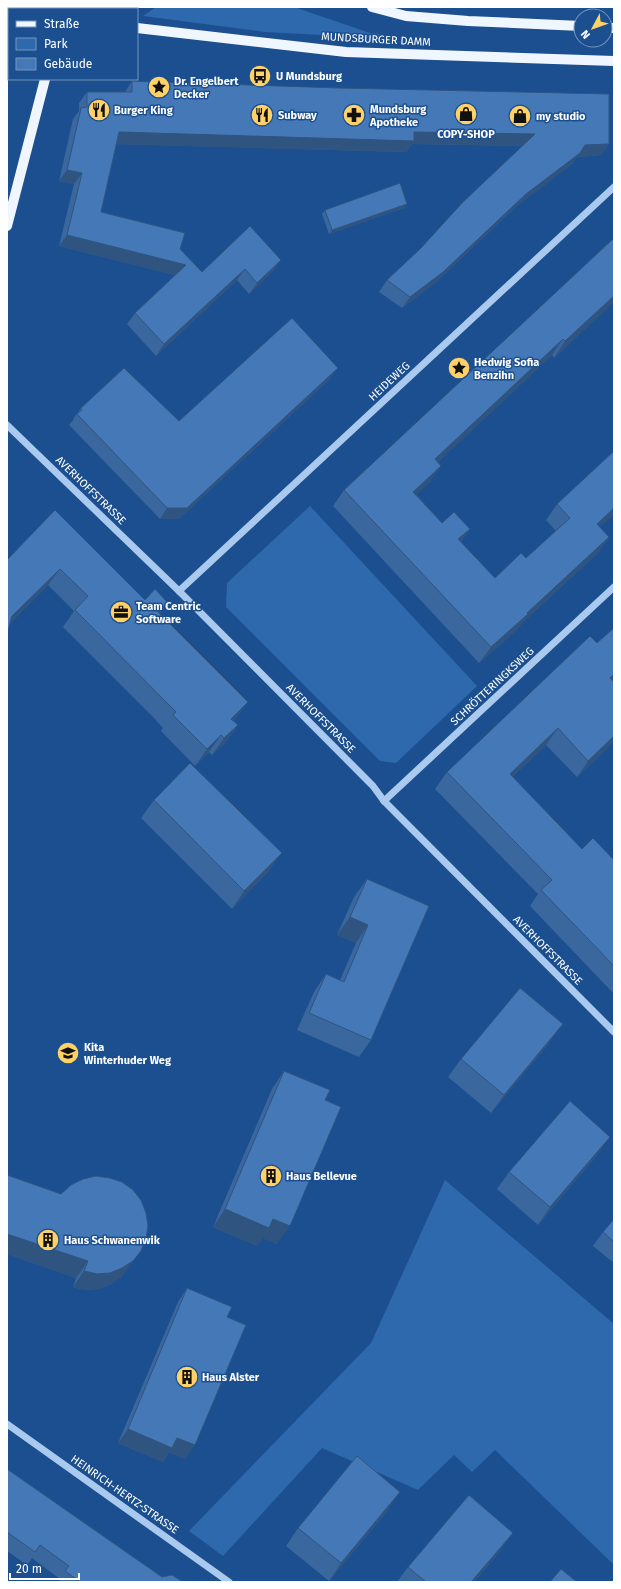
<svg xmlns="http://www.w3.org/2000/svg" width="621" height="1589" font-family="'Fira Sans',sans-serif">
	<style>
		.green { fill: #2e69ad }
		.lines { fill: none; stroke-linecap: round; stroke-linejoin: round }
		.minor { stroke: #a9c9ee; stroke-width: 7 }
		.major { stroke: #f0f6ff; stroke-width: 10 }
		.wall { fill: #3a679d }
		.shaded-wall { fill: #305480 }
		.building { fill: #4478b7; stroke: #305480 }
		.labels { text-anchor: middle; stroke-width: 3; stroke-linejoin: round; paint-order: stroke }
		.street-label { font-size: 11px; fill: #fff; stroke: #1b4f8f }
		.poi-label { font-size: 11px; font-weight: bold; fill: #fff; stroke: #1b4f8f; text-anchor: start }
	</style>
	<rect width="100%" height="100%" fill="#1b4f8f"/>
	<g class="green">
		<path d="M156,7H294L370,33L380,34L377,38L265,32L143,16Z"/>
		<path d="M310,506L477,686L396,763L380,761L226,607L227,583Z"/>
		<path d="M445,1180L614,1324V1565L495,1450L472,1472L454,1455L418,1490L322,1448L223,1556L189,1531L371,1343Z"/>
	</g>
	<g class="lines">
		<g class="minor">
			<path d="M7,425L179,591L373,786L384,801L614,1032"/>
			<path d="M179,591L614,187"/>
			<path d="M384,801L614,587"/>
			<path d="M7,1424L229,1582"/>
		</g>
		<g class="major">
			<path d="M372,7L406,16L468,21L581,26"/>
			<path d="M7,8L15,9"/>
			<path d="M19,9L28,7"/>
			<path d="M92,9L93,7"/>
			<path d="M137,28L346,52L614,61"/>
			<path d="M605,28H614"/>
			<path d="M7,47L9,40"/>
			<path d="M7,226L45,79"/>
		</g>
	</g>
	<g class="wall">
		<path d="M132,81L609,144L601,155L577,157L572,164L518,205L435,283L402,308L379,292L387,280L420,249L523,146L412,144L406,152L116,144L101,212L180,249L202,272L281,260L273,271L249,294L237,280L156,356L127,324L135,313L175,275L59,246L74,184L59,181L73,119L79,111V103L87,92H125Z"/>
		<path d="M407,204L404,208L329,234L322,214L325,210Z"/>
		<path d="M614,302L554,358L552,355L438,462L430,482L416,494L442,523L470,529L461,542L495,578L526,558L556,531L546,520L557,504L614,451V514L599,527L609,537L598,553L522,623L517,630L479,663L333,506L344,490Z"/>
		<path d="M330,379L179,519H160L69,425L74,419H73L81,408L179,421Z"/>
		<path d="M55,510L145,600L168,603L160,614L236,719L234,721L238,725L226,742L212,755L209,752L195,766L161,731L163,728L152,716L63,627L74,611L48,585L10,623L7,560Z"/>
		<path d="M614,628V680L613,681L614,742L577,777L546,745L512,777L582,849L613,859L614,858V994L530,906L538,894L435,789L447,772L597,643Z"/>
		<path d="M154,800L269,871L232,909L141,818Z"/>
		<path d="M367,879L371,1040L359,1057L297,1030L314,992L326,974L340,980L356,943L337,935L354,897Z"/>
		<path d="M550,1042L491,1113L448,1077L461,1059Z"/>
		<path d="M284,1071L325,1100L277,1244L263,1238L257,1246L213,1227L272,1089Z"/>
		<path d="M598,1154L538,1225L497,1189L509,1172Z"/>
		<path d="M7,1175L129,1267L121,1277L111,1284L98,1289L85,1290L73,1287L76,1278L7,1254Z"/>
		<path d="M614,1219V1263L593,1246L603,1232Z"/>
		<path d="M187,1288L227,1317L185,1459L169,1452L163,1462L118,1443L178,1302Z"/>
		<path d="M7,1469L162,1577L181,1582H58L60,1579L32,1558L27,1565L7,1551Z"/>
		<path d="M388,1510L329,1581L286,1546L298,1528Z"/>
		<path d="M501,1550L474,1582H397L408,1567Z"/>
	</g>
	<g class="shaded-wall">
		<path d="M119,132H414L535,134L527,146L412,144L406,152L111,144Z"/>
		<path d="M609,144L601,155L577,157L572,164L518,205L435,283L402,308L410,297L526,194L585,145Z"/>
		<path d="M67,170L82,173L74,184L59,181Z"/>
		<path d="M407,204L404,208L329,234L332,230Z"/>
		<path d="M67,235L186,265L178,276L59,246Z"/>
		<path d="M281,260L273,271L249,294L257,283Z"/>
		<path d="M245,269L237,280L156,356L164,344Z"/>
		<path d="M614,296V302L554,358L565,341Z"/>
		<path d="M563,339L552,355L424,475L435,459Z"/>
		<path d="M338,368L330,379L179,519H160L167,508Z"/>
		<path d="M441,466L430,482L402,508L413,492Z"/>
		<path d="M614,508V514L585,540L597,524Z"/>
		<path d="M470,529L459,545L458,539Z"/>
		<path d="M609,537L598,553L522,623L517,630L479,663L491,647L527,613Z"/>
		<path d="M60,569L48,585L7,626L12,616Z"/>
		<path d="M168,603L156,620L158,612Z"/>
		<path d="M614,674V680L599,694L610,678Z"/>
		<path d="M248,702L236,719L219,736L231,719Z"/>
		<path d="M238,725L226,742L212,755L224,738Z"/>
		<path d="M558,728L546,745L498,790L510,774Z"/>
		<path d="M221,735L209,752L195,766L207,749Z"/>
		<path d="M614,736V742L577,777L588,761Z"/>
		<path d="M282,853L269,871L232,909L244,891Z"/>
		<path d="M350,917L368,925L356,943L337,935Z"/>
		<path d="M563,1024L550,1042L491,1113L504,1095Z"/>
		<path d="M610,1137L598,1154L538,1225L550,1207Z"/>
		<path d="M225,1209L273,1219L290,1226L277,1244L263,1238L257,1246L213,1227Z"/>
		<path d="M7,1234L88,1261L76,1278L7,1254Z"/>
		<path d="M141,1251L129,1267L121,1277L111,1284L98,1289L85,1290L73,1287L84,1271Z"/>
		<path d="M128,1429L177,1438L195,1445L185,1459L169,1452L163,1462L118,1443Z"/>
		<path d="M400,1492L388,1510L329,1581L341,1563Z"/>
		<path d="M513,1533L501,1550L474,1582H471Z"/>
	</g>
	<g class="building">
		<path d="M132,81L339,88L609,94V144L585,145L580,153L526,194L443,272L410,297L387,280L420,249L463,202L535,134L414,132V141L119,132L101,212L185,233L180,249L202,272L250,226L281,260L257,283L245,269L164,344L135,313L186,265L67,235L82,173L67,170L81,108L87,107V92H132Z"/>
		<path d="M400,183L407,204L332,230L325,210Z"/>
		<path d="M614,238V296L565,341L563,339L435,459L441,466L413,492L442,523L454,512L470,529L458,539L495,578L521,553L526,558L570,518L557,504L614,451V508L597,524L609,537L527,613L528,614L491,647L344,490Z"/>
		<path d="M292,318L338,368L187,508H167L77,414L82,410L81,408L124,368L179,421Z"/>
		<path d="M55,510L145,600L155,589L168,603L158,612L248,702L231,719L238,725L224,738L221,735L207,749L173,715L176,712L75,610L88,596L60,569L12,616L7,634V560Z"/>
		<path d="M614,628V674L610,678L614,682V736L588,761L558,728L510,774L582,849L593,838L613,859L614,858V966L541,890L552,880L447,772L590,636L597,643Z"/>
		<path d="M190,763L282,853L244,891L154,800Z"/>
		<path d="M367,879L429,906L371,1040L309,1013L326,974L344,982L368,925L350,917Z"/>
		<path d="M520,988L563,1024L504,1095L461,1059Z"/>
		<path d="M284,1071L330,1090L325,1100L341,1107L290,1226L273,1219L269,1228L225,1209Z"/>
		<path d="M570,1101L610,1137L550,1207L509,1172Z"/>
		<path d="M7,1175L61,1194L71,1185L83,1179L96,1176L110,1178L122,1182L133,1190L141,1200L146,1213L148,1226L146,1239L141,1251L133,1261L122,1268L110,1273L97,1274L84,1271L88,1261L7,1234Z"/>
		<path d="M614,1219V1242L603,1232Z"/>
		<path d="M187,1288L232,1307L227,1317L246,1325L195,1445L177,1438L172,1448L128,1429Z"/>
		<path d="M357,1456L400,1492L341,1563L298,1528Z"/>
		<path d="M7,1469L162,1577L172,1575L180,1580L181,1582H80L65,1571L69,1566L40,1545L35,1552L7,1532Z"/>
		<path d="M469,1495L513,1533L471,1582H426L408,1567Z"/>
		<path d="M561,1569L577,1582H550Z"/>
	</g>
	<defs>
		<g id="bus-disc" transform="scale(1.15)"><circle r="9.5" fill="#ffd166" stroke="#1b4f8f"/><path d="M-5-6H5V4H4V6H2V4H-2V6H-4V4H-5ZM-3.5-4V0h7V-4ZM-3.5 1.2v1.5H-2V1.2ZM2 1.2v1.5H3.5V1.2Z" fill="#111"/></g>
		<g id="sight-disc" transform="scale(1.15)"><circle r="9.5" fill="#ffd166" stroke="#1b4f8f"/><path d="M0-6L1.8-2.2L6-1.7L2.9 1.2L3.7 5.4L0 3.3L-3.7 5.4L-2.9 1.2L-6-1.7L-1.8-2.2Z" fill="#111"/></g>
		<g id="restaurant-disc" transform="scale(1.15)"><circle r="9.5" fill="#ffd166" stroke="#1b4f8f"/><path d="M-5-6h1v4h1v-4h1v4h1v-4h1v5L-1.5 .5V6h-2V.5L-5-1ZM5-6V6H3V1.5H1.5Q1.5-4 5-6Z" fill="#111"/></g>
		<g id="shop-disc" transform="scale(1.15)"><circle r="9.5" fill="#ffd166" stroke="#1b4f8f"/><path d="M-5-2.5h2.3a2.7 3.5 0 0 1 5.4 0H5L5.5 6h-11ZM-1.5-2.5h3a1.5 2.3 0 0 0-3 0Z" fill="#111"/></g>
		<g id="pharmacy-disc" transform="scale(1.15)"><circle r="9.5" fill="#ffd166" stroke="#1b4f8f"/><path d="M-2-6h4v4h4v4h-4v4h-4v-4h-4v-4h4Z" fill="#111"/></g>
		<g id="office-disc" transform="scale(1.15)"><circle r="9.5" fill="#ffd166" stroke="#1b4f8f"/><path d="M-6-3h4V-5.5h4V-3h4V5H-6ZM-1-4.5V-3h2v-1.5ZM-6 0V1H6V0Z" fill="#111"/></g>
		<g id="school-disc" transform="scale(1.15)"><circle r="9.5" fill="#ffd166" stroke="#1b4f8f"/><path d="M0-5L7-2L0 1L-7-2ZM-4 1L0 2.5L4 1V4Q0 6-4 4Z" fill="#111"/></g>
		<g id="building-disc" transform="scale(1.15)"><circle r="9.5" fill="#ffd166" stroke="#1b4f8f"/><path d="M-4-6H4V6H1V3H-1V6H-4ZM-2.5-4.3h1.7v1.8h-1.7ZM.8-4.3h1.7v1.8H.8ZM-2.5-1h1.7V.8h-1.7ZM.8-1h1.7V.8H.8Z" fill="#111"/></g>
	</defs>
	<g fill-rule="evenodd">
		<use href="#bus-disc" x="260" y="76"/>
		<use href="#sight-disc" x="159" y="87"/>
		<use href="#restaurant-disc" x="99" y="110"/>
		<use href="#shop-disc" x="466" y="114"/>
		<use href="#restaurant-disc" x="262" y="115"/>
		<use href="#pharmacy-disc" x="354" y="115"/>
		<use href="#shop-disc" x="520" y="116"/>
		<use href="#sight-disc" x="459" y="368"/>
		<use href="#office-disc" x="121" y="612"/>
		<use href="#school-disc" x="68" y="1053"/>
		<use href="#building-disc" x="271" y="1176"/>
		<use href="#building-disc" x="48" y="1240"/>
		<use href="#building-disc" x="187" y="1377"/>
	</g>
	<g class="labels">
		<g class="street-label">
			<text transform="translate(376 39) rotate(3)" y="4">MUNDSBURGER DAMM</text>
			<text transform="translate(389 381) rotate(-43)" y="4">HEIDEWEG</text>
			<text transform="translate(91 490) rotate(44)" y="4">AVERHOFFSTRASSE</text>
			<text transform="translate(492 686) rotate(-43)" y="4">SCHRÖTTERINGKSWEG</text>
			<text transform="translate(321 718) rotate(45)" y="4">AVERHOFFSTRASSE</text>
			<text transform="translate(548 950) rotate(45)" y="4">AVERHOFFSTRASSE</text>
			<text transform="translate(125 1494) rotate(35)" y="4">HEINRICH-HERTZ-STRASSE</text>
		</g>
		<g class="poi-label">
			<text x="276" y="80">U Mundsburg</text>
			<text x="174" y="85">Dr. Engelbert<tspan x="174" dy="13">Decker</tspan></text>
			<text x="370" y="113">Mundsburg<tspan x="370" dy="13">Apotheke</tspan></text>
			<text x="114" y="114">Burger King</text>
			<text x="278" y="119">Subway</text>
			<text x="536" y="120">my studio</text>
			<text x="466" y="138" text-anchor="middle">COPY-SHOP</text>
			<text x="474" y="366">Hedwig Sofia<tspan x="474" dy="13">Benzihn</tspan></text>
			<text x="136" y="610">Team Centric<tspan x="136" dy="13">Software</tspan></text>
			<text x="84" y="1051">Kita<tspan x="84" dy="13">Winterhuder Weg</tspan></text>
			<text x="286" y="1180">Haus Bellevue</text>
			<text x="64" y="1244">Haus Schwanenwik</text>
			<text x="202" y="1381">Haus Alster</text>
		</g>
	</g>
	<rect width="621" height="1589" fill="none" stroke="#ffffff" stroke-width="16"/>
	<rect x="8" y="8" width="130" height="72" fill="#1b4f8f" stroke="#7695bc"/>
	<rect x="16" y="21" width="20" height="6" fill="#f0f6ff" stroke="#7695bc"/>
	<text x="44" y="28" font-size="12" fill="#ffffff">Straße</text>
	<rect x="16" y="38" width="20" height="12" fill="#2e69ad" stroke="#7695bc"/>
	<text x="44" y="48" font-size="12" fill="#ffffff">Park</text>
	<rect x="16" y="58" width="20" height="12" fill="#4478b7" stroke="#7695bc"/>
	<text x="44" y="68" font-size="12" fill="#ffffff">Gebäude</text>
	<g transform="translate(593 28) rotate(229)"><circle r="19" fill="#1b4f8f" stroke="#7695bc"/>
	<path d="M0-3L7 15L0 10L-7 15Z" fill="#ffd166"/>
	<text y="-6" font-size="11" font-weight="bold" text-anchor="middle" fill="#ffffff">N</text>
	</g>
	<path d="M10 1573v6h69v-6" fill="none" stroke="#ffffff" stroke-width="2"/>
	<text x="16" y="1573" font-size="12" fill="#ffffff" stroke="#1b4f8f" stroke-width="3" paint-order="stroke">20 m</text>
</svg>
